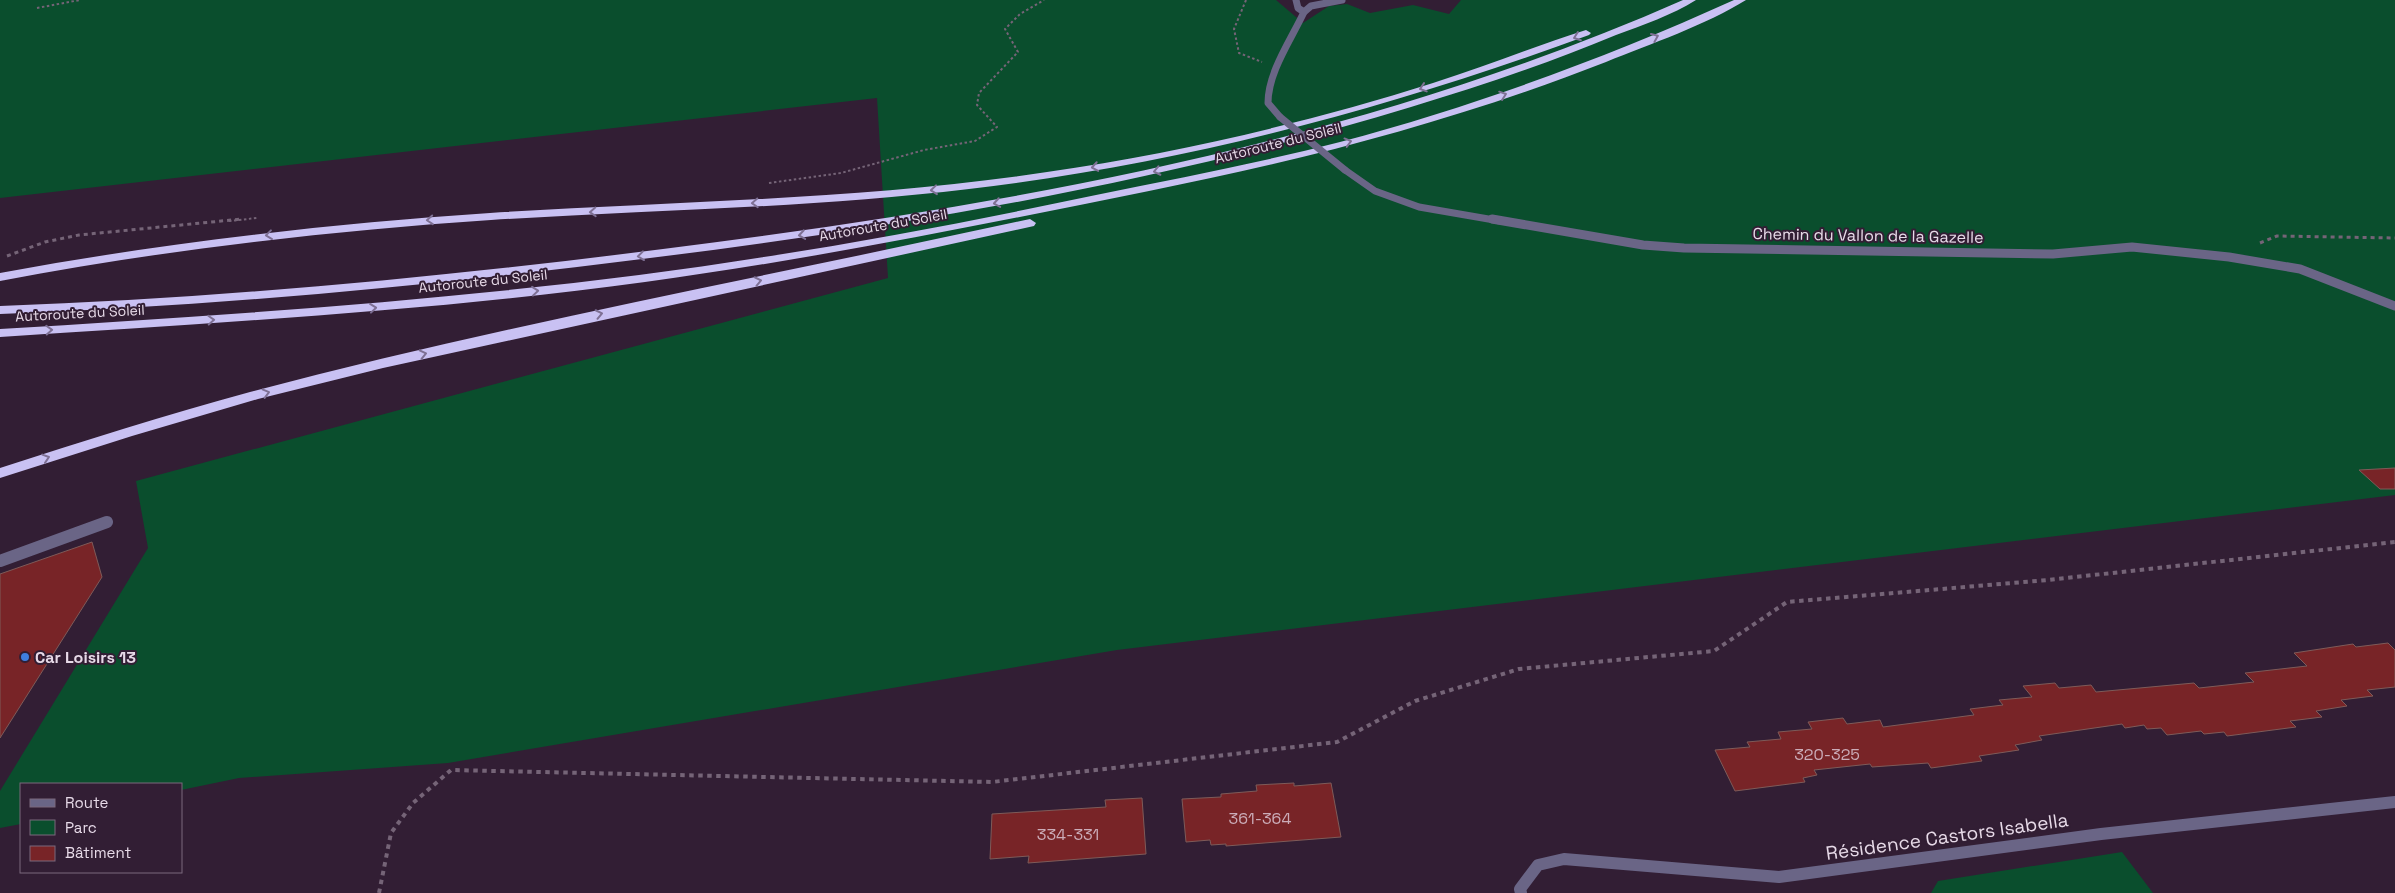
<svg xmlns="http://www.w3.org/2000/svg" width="2395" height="893" font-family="'Space Grotesk',sans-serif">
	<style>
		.green { fill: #0a4e2d }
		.building { fill: #782427; stroke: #7e5b59 }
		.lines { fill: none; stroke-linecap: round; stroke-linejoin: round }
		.path-far2 { stroke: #756477; stroke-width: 2; stroke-dasharray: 2.5 2.5; stroke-linecap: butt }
		.path-far1 { stroke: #756477; stroke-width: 3; stroke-dasharray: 4 4; stroke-linecap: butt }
		.path { stroke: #756477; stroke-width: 4; stroke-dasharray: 4.5 4.5; stroke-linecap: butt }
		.lane { stroke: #6a6586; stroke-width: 12 }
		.street-far2 { stroke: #6a6586; stroke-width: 7 }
		.street-far1 { stroke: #6a6586; stroke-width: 9 }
		.street { stroke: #6a6586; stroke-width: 12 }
		.highway { fill: #c9c1f3; fill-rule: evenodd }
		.street-bridge { stroke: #6a6586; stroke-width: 7 }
		.oneway { stroke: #7e7094 }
		.shop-dot { fill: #3f7fe0; stroke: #321e34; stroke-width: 2 }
		.labels { text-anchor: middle; stroke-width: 4; stroke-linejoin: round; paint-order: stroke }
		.far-street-label { font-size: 14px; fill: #e7dae8; stroke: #321e34 }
		.street-label { font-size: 16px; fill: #e7dae8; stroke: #321e34 }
		.poi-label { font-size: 16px; font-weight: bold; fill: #e7dae8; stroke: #321e34; text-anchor: start }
		.near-number-label { font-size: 16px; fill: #cbacb8 }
		.near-street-label { font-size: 19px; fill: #e7dae8; stroke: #321e34 }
	</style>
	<rect width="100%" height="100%" fill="#321e34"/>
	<g class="green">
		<path d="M0,0H1276L1303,23L1329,6L1347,4L1370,13L1413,5L1449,14L1461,0H2395V495L1117,650L448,763L239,778L181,790V784H21V824L0,828V791L148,548L136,481L888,278L877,98L0,198Z"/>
		<path d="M2122,852L2153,893H1931L1938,881Z"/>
	</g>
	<g class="building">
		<path d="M2395,468V489H2380L2359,470Z"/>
		<path d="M92,542L102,577L0,738V574Z"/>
		<path d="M2388,643L2395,650V687L2367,690L2373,696L2341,700L2347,706L2316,711L2322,717L2290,721L2296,727L2227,736L2224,732L2204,734L2201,731L2167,735L2161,728L2147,729L2144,725L2125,728L2122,724L2039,736L2042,740L2015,745L2019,750L1979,756L1982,761L1931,768L1928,763L1872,767L1870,764L1814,770L1817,775L1803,778L1805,782L1735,791L1715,750L1750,747L1747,742L1781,739L1778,732L1812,729L1808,722L1843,718L1847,724L1880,720L1883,727L1974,715L1970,709L2003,705L1999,700L2032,697L2023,686L2055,683L2059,688L2091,685L2096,692L2194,683L2199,688L2254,682L2245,673L2307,666L2294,653L2353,644L2356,647Z"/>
		<path d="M1294,783V786L1331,783L1341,837L1226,846V844L1211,845L1210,840L1186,842L1182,799L1221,797V794L1257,791L1256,785Z"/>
		<path d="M1142,798L1146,854L1028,863L1029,856L990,859L992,814L1106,807L1105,800Z"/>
	</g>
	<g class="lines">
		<g class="path-far2">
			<path d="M1246,0L1234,29L1239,53L1262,62"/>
			<path d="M37,8L80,0"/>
			<path d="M769,183L841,173L924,150L975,141L997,127L977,105L979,93L1018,52L1005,29L1020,14L1044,0"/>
			<path d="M229,221L257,218"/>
		</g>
		<g class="path-far1">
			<path d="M2260,243L2277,236L2395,238"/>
			<path d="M7,256L45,242L79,235L242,219"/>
		</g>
		<path class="path" d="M379,893L391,833L413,803L451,770L992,782L1337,742L1415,701L1519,669L1714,651L1787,602L2048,580L2395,542"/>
		<path class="lane" d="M0,561L107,522"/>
		<g class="street-far2">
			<path d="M1296,0L1298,8L1304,12"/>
			<path d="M1280,117L1268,103C1268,72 1291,40 1304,12L1311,6L1342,0"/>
			<path d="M1345,170L1375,191L1419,207L1500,221"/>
		</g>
		<path class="street-far1" d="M1492,219L1643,245L1684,248L2053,254L2132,247L2229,257L2300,269L2395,306"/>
		<path class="street" d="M1521,893L1520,889L1538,865L1564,859L1779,877L2101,834L2395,802"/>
		<g class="highway">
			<path d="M1683,0H1696C1672,15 1643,25 1616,35C1549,63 1480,86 1411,107C1160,183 902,227 642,259C429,286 215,306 0,314V306C222,298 443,277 663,249C1010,206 1361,142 1683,0Z"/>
			<path d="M1734,0H1746C1706,25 1650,44 1606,62C1458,120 1305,160 1149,191C981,225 814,259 645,282C431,311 215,323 0,337V329C213,316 427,302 639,275C793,255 945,227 1096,195C1178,178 1259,163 1340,142C1475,106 1606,58 1734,0Z"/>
			<path d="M1586,30L1591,33L1589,35C1388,109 1182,164 969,189C810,208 650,210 491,220C326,231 163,250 0,281V273C162,243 325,224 490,213C676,201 862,200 1047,172C1177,153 1307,123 1433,83C1484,67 1535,46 1586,30Z"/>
			<path d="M1030,219L1036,223L1034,226L383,368L258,399L132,436L0,478V468C83,441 166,415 250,392C507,324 770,276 1030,219Z"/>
		</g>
		<path class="street-bridge" d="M1280,117L1345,170"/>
	</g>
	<defs><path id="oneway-chevron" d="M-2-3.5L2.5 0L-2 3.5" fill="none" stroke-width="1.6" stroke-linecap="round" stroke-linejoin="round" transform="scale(1.25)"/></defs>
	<g class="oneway">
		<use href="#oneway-chevron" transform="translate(1577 37) rotate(160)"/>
		<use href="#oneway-chevron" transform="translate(1655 37) rotate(-23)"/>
		<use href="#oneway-chevron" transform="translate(1423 88) rotate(162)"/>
		<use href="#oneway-chevron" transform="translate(1503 95) rotate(-19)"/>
		<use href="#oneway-chevron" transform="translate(1348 142) rotate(-15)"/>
		<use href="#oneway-chevron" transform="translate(1095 167) rotate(170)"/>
		<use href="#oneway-chevron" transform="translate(1157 171) rotate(168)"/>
		<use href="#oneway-chevron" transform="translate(934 190) rotate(174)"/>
		<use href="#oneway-chevron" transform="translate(755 203) rotate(177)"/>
		<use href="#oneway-chevron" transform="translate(997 203) rotate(170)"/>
		<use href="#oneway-chevron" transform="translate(593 212) rotate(177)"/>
		<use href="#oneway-chevron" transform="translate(430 220) rotate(176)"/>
		<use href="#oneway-chevron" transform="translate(269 235) rotate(173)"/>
		<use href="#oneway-chevron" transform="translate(802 235) rotate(171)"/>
		<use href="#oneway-chevron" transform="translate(641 256) rotate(173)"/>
		<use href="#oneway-chevron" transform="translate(758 281) rotate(-12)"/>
		<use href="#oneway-chevron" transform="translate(535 291) rotate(-6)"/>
		<use href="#oneway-chevron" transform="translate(373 308) rotate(-6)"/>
		<use href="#oneway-chevron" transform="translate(599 314) rotate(-12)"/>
		<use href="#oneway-chevron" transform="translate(211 320) rotate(-3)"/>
		<use href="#oneway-chevron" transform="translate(49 330) rotate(-3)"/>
		<use href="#oneway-chevron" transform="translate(423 354) rotate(-13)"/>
		<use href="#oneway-chevron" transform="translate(266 393) rotate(-15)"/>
		<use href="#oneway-chevron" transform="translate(46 458) rotate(-18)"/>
	</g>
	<circle class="shop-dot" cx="25" cy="657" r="5"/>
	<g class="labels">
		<g class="far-street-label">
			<text transform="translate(1278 143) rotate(-14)" y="5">Autoroute du Soleil</text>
			<text transform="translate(883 225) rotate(-10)" y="5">Autoroute du Soleil</text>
			<text transform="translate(483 281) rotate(-6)" y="5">Autoroute du Soleil</text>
			<text transform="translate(80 313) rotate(-3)" y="5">Autoroute du Soleil</text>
		</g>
		<g class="street-label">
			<text transform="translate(1868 235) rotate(1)" y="6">Chemin du Vallon de la Gazelle</text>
		</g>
		<g class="poi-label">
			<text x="35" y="663">Car Loisirs 13</text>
		</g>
		<g class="near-number-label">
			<text x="1827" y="760">320-325</text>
			<text x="1260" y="824">361-364</text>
			<text x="1068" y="840">334-331</text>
		</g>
		<g class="near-street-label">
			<text transform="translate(1947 836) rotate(-8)" y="7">Résidence Castors Isabella</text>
		</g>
	</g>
	<rect x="20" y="783" width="162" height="90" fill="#321e34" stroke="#7a697c"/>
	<rect x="30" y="799" width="25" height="8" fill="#6a6586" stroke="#7a697c"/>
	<text x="65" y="808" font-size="15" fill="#e7dae8">Route</text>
	<rect x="30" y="820" width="25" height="15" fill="#0a4e2d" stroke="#7a697c"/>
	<text x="65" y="833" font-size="15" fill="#e7dae8">Parc</text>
	<rect x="30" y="846" width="25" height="15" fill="#782427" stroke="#7a697c"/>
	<text x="65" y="858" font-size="15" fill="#e7dae8">Bâtiment</text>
</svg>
